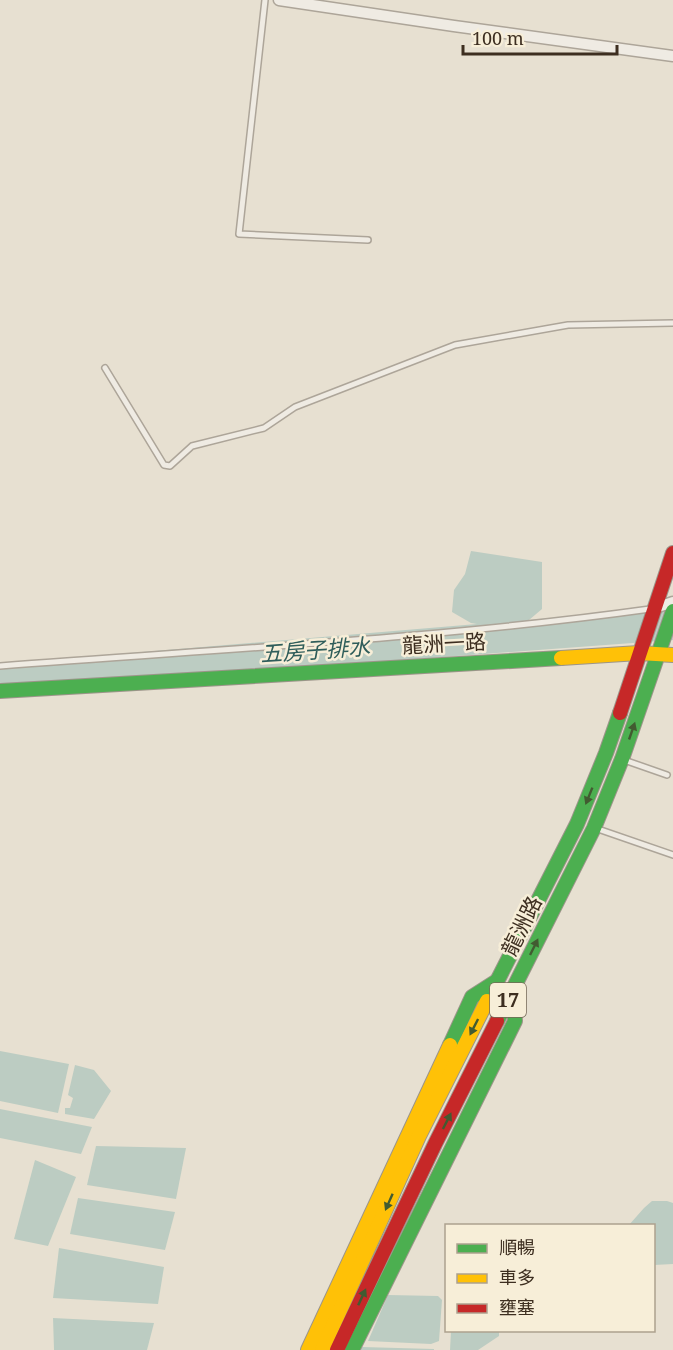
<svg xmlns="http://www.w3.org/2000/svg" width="673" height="1350" font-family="'Noto Serif','Noto Sans TC',serif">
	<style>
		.water { fill: #bcccc2 }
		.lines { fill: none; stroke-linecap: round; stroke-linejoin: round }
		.lane-casing { stroke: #ada599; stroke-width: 8 }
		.street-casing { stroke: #ada599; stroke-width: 13 }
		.fast-casing { stroke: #9c958a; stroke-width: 16 }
		.slow-casing { stroke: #9c958a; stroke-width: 16 }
		.jam-casing { stroke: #9c958a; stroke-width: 16 }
		.lane { stroke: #efebe3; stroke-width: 5 }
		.street { stroke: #efebe3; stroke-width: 10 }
		.fast { stroke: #4caf50; stroke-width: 14 }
		.slow { stroke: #ffc107; stroke-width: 14 }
		.jam { stroke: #c62828; stroke-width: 14 }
		.oneway { fill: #425b31 }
		.labels { text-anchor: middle; stroke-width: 5; stroke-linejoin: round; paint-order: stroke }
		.shield { fill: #f7eed8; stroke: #756857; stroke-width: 1.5 }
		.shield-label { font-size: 20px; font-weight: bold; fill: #3d2e20 }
		.street-label { font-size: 21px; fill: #3d2e20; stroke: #f7eed8 }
		.water-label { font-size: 22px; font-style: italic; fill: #2f5d5a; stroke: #f7eed8 }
	</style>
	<rect width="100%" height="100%" fill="#e7e0d1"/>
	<g class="water">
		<path d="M471,551L542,562V609L529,620L673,608V640L0,690V664L477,624L471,623L452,612L454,590L465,574Z"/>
		<path d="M0,1051L69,1064L58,1113L0,1101Z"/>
		<path d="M75,1065L94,1070L111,1091L94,1119L65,1114V1108H70L73,1098L68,1095Z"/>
		<path d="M0,1109L92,1127L81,1154L0,1138Z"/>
		<path d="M96,1146L186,1148L176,1199L87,1185Z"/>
		<path d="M35,1160L76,1177L48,1246L14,1239Z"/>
		<path d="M78,1198L175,1212L165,1250L70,1234Z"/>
		<path d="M652,1201H667L673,1203V1264L654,1265V1226L629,1225L644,1208Z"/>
		<path d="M59,1248L164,1267L158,1304L53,1298Z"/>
		<path d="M388,1295L438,1296L442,1300L439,1341L431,1344L368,1341Z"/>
		<path d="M53,1318L154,1323L147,1350H54Z"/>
		<path d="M451,1331H499V1336L478,1350H450Z"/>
		<path d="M362,1347L434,1349V1350H360Z"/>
	</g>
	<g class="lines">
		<g class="lane-casing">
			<g id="lane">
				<path d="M265,0L239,234L368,240"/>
				<path d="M105,368L164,465L170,466L192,446L264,428L295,407L455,345L568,325L673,323"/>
				<path d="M0,666C217,649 435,639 650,609"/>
				<path d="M624,760L667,775"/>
				<path d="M595,828L673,855"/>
			</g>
		</g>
		<g class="street-casing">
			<g id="street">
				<path d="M279,0L454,26L673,56"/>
				<path d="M655,608L673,602"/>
			</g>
		</g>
		<g class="fast-casing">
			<g id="fast">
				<path d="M0,691L561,658"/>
				<path d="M487,1001L577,824L606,753L620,713"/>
				<path d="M497,1021L594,828L622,759L673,611"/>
				<path d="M450,1045L472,997L497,981"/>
				<path d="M352,1350L515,1021L513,989"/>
			</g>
		</g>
		<g class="slow-casing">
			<g id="slow">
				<path d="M561,658L639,653L673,655"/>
				<path d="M308,1350L450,1045"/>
				<path d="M322,1350L419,1136L487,1001"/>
			</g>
		</g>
		<g class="jam-casing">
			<g id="jam">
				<path d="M620,713L673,553"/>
				<path d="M337,1350L435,1144L497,1021"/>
			</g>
		</g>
		<use href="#lane" class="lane"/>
		<use href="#street" class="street"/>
		<use href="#fast" class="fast"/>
		<use href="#slow" class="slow"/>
		<use href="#jam" class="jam"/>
	</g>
	<defs><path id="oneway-solid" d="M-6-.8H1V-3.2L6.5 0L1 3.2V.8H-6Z" transform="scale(1.5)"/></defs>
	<g class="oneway">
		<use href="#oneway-solid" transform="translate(632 731) rotate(-71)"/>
		<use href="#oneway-solid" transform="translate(589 796) rotate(112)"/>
		<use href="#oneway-solid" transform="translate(534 947) rotate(-64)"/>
		<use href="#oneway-solid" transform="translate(474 1027) rotate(117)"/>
		<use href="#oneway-solid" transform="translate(447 1121) rotate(-63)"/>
		<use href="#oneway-solid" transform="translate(389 1202) rotate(114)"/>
		<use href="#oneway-solid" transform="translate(362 1297) rotate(-65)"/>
	</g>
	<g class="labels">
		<rect class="shield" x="490" y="983" width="36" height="34" rx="4.5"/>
		<g class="shield-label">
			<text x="508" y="1007">17</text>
		</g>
		<g class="street-label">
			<text transform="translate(444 644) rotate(-3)" y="7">龍洲一路</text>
			<text transform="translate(522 926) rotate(-64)" y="7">龍洲路</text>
		</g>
		<g class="water-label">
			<text transform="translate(315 650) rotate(-4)" y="8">五房子排水</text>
		</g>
	</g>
	<rect x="445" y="1224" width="210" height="108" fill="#f7eed8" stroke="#ada18e" stroke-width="1.5"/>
	<rect x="457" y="1244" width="30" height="9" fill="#4caf50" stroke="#ada18e" stroke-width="1.5"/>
	<text x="499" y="1254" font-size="18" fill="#3d2e20">順暢</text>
	<rect x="457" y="1274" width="30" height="9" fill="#ffc107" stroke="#ada18e" stroke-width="1.5"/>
	<text x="499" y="1284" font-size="18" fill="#3d2e20">車多</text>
	<rect x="457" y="1304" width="30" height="9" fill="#c62828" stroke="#ada18e" stroke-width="1.5"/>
	<text x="499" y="1314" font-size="18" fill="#3d2e20">壅塞</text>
	<path d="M463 45v9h154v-9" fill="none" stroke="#3d2e20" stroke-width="3"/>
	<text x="472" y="45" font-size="18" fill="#3d2e20" stroke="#f7eed8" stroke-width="4.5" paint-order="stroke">100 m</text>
</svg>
